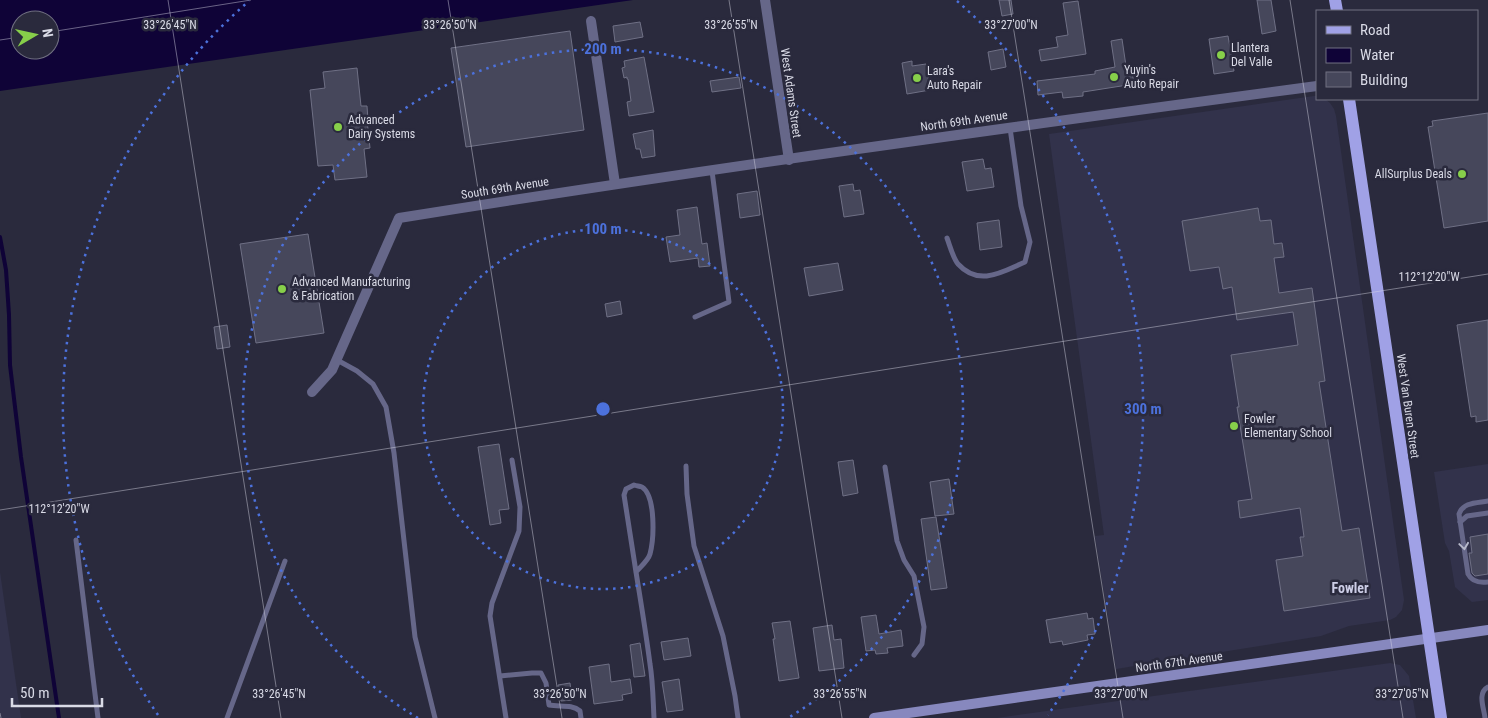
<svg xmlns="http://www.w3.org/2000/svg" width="1488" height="718" font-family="'Roboto Condensed',sans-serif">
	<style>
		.built { fill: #32324b }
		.water { fill: #0f0337; fill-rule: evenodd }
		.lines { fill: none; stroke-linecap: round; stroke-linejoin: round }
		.stream { stroke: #0f0337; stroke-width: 4 }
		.building { fill: #46475b; stroke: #6f7085 }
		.service { stroke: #666789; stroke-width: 5 }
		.minor { stroke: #666789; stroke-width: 10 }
		.secondary { stroke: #8788be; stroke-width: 10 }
		.primary { stroke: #a0a1e6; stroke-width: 12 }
		.oneway { stroke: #b6b8ca }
		.ticks { fill: none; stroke: #d9dae6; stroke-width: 1; stroke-opacity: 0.45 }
		.ring { fill: none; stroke: #4c71dc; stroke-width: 2.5; stroke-dasharray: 2.5 5 }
		.poi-dot { fill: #87cf4a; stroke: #2a2a3d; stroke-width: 2 }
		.labels { text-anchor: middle; stroke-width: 5; stroke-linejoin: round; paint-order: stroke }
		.poi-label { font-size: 12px; fill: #d9dae6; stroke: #2a2a3d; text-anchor: start }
		.street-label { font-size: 12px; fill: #d9dae6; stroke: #2a2a3d }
		.neighbourhood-label { font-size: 14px; font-weight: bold; fill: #cccde6; stroke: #2a2a3d }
		.ticks-label { font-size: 12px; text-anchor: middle; fill: #d9dae6; stroke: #2a2a3d; stroke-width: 5; stroke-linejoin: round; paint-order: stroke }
		.centre { fill: #4c71dc; stroke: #2a2a3d; stroke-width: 2.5 }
		.ring-label { font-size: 15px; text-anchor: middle; font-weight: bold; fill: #4c71dc; stroke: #2a2a3d; stroke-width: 5; stroke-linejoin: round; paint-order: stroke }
	</style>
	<rect width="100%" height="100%" fill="#2a2a3d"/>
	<g class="built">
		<path d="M1314,96H1317V99H1325L1330,103L1334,109L1336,116L1404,600L1402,610L1396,617L1390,620L1349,626L1321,636L1116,669L1095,536L1104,535L1049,134Z"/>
		<path d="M1488,464V600L1472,602L1455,587L1449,551L1445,543L1434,472Z"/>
		<path d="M0,572L21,718H0Z"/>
		<path d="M1390,663L1400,665L1409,676L1416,718H997Z"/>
	</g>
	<path class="water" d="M0,0H633L0,91ZM20,20H50V50H20Z"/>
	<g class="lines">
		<path class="stream" d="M0,237L6,270L9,315L10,365L21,457L59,718"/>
	</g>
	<g class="building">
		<path d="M999,0H1011L1013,14L1002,16Z"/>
		<path d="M1257,0H1271L1276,31L1262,34Z"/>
		<path d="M1078,1L1086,54L1041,61L1039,50L1058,47L1056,37L1068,35L1063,3Z"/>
		<path d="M640,22L643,37L615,42L613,26Z"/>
		<path d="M570,31L584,130L466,147L451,48Z"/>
		<path d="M1228,36L1234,71L1214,74L1209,39Z"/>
		<path d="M1122,39L1126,66L1131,65L1134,84L1083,92V96L1063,98L1062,92L1038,95L1037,81L1095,74V71L1115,67L1111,41Z"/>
		<path d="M1003,49L1006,67L991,70L988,52Z"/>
		<path d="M644,57L654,112L629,116L627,102L631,101L628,79H627V77L624,78L622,68L625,67L624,61Z"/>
		<path d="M912,61V66L926,64L930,90L907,94L902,63Z"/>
		<path d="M357,68L361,106H367L368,120H367L370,148L364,149L367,177L335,180L333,165L318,166L310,90L325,88L323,72Z"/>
		<path d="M739,77L741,88L712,92L710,81Z"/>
		<path d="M1488,113V221L1444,228L1428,127L1433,126L1432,121Z"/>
		<path d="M653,130L655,156L642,158L640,149H636L633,134Z"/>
		<path d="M983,159L985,169L991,168L994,187L967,191L962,162Z"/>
		<path d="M853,184L854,191L860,190L864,214L844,217L839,186Z"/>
		<path d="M757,191L760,215L740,218L737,194Z"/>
		<path d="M697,207L702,244L707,243L710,266L699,267L698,258L670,262L666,237L680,235L677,210Z"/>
		<path d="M1258,208L1260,221L1271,220L1274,244L1282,243L1284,257L1274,258L1279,293L1312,288L1325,381L1319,382L1342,531L1359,528L1370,598L1284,611L1276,560L1303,556L1300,537H1304L1300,508L1240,518L1238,501L1252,499L1237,407H1239L1231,355L1298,345L1293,312L1237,320L1232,287L1223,289L1219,267L1190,271L1182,221Z"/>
		<path d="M999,220L1002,247L980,250L977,223Z"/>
		<path d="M308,234L324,333L256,343L240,244Z"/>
		<path d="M838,263L843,290L809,296L804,268Z"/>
		<path d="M620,301L622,314L607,317L605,304Z"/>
		<path d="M1488,320V420L1476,422V416L1471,417L1457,325Z"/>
		<path d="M227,325L230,347L217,349L214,327Z"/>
		<path d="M499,444L509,509L499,510L501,523L490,525L478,447Z"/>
		<path d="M853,460L858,493L843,496L838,462Z"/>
		<path d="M949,479L954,514L935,516L930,482Z"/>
		<path d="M936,517L947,588L931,590L921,519Z"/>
		<path d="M1488,534V574L1475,576L1472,573L1469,553H1472L1470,537Z"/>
		<path d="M1087,613L1088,619L1093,618L1095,634L1087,635L1088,640L1063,645L1062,641L1050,643L1046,620Z"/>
		<path d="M876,615L879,634L901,630L903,646L887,648L888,653L876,654L875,650L866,651L861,617Z"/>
		<path d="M790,621L799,678L779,681L773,639H775L772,623Z"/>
		<path d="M832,625L834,640L841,639L844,668L819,671L813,628Z"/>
		<path d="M688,638L691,656L664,660L661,642Z"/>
		<path d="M640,643L645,676L634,677L630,645Z"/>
		<path d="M609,664L611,682L630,679L632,693L622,695L623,700L594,704L589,667Z"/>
		<path d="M679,679L683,710L667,712L662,682Z"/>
		<path d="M570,683L572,700L561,701L558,685Z"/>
	</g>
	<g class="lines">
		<g class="service">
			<path d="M947,238C950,246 953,258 958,264C979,287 1002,272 1025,262L1030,242L1021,206L1010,128"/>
			<path d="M695,317L729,302L712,171"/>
			<path d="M337,360L357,371L373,384L386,407L394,453L415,637L435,718"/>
			<path d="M686,466L687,494L694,546L723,636L735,696L738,718"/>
			<path d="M885,467L897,541L904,560L914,576L924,627L922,644L914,655"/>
			<path d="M1488,501C1477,503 1463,502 1459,514L1468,574C1472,582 1480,583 1488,582"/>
			<path d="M1460,522L1467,516L1488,513"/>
			<path d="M76,540L98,718"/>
			<path d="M636,572C640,567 648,561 650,554C654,539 656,496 642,487C639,486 637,486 634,485L626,489L624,495L636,572C641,603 646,633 650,664C653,682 653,700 654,718"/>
			<path d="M500,676L532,673H541L546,683L549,705C560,707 572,704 580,711L581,718"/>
			<path d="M227,718L285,561"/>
			<path d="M506,718L490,616L492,603L519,531L520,507L512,460"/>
			<path d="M1485,718C1484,708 1477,693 1488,687"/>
		</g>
		<g class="minor">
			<path d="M765,0L789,160"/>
			<path d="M591,21L615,184"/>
			<path d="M312,392L332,370L399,218C704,169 1011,127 1317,86"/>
		</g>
		<path class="secondary" d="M874,718L1488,630"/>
		<g class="primary">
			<path d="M1335,0L1337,11"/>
			<path d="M1349,99L1441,718"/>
		</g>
	</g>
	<defs><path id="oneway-chevron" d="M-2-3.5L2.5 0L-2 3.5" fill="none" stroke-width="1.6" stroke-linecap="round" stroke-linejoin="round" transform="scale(1.25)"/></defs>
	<use class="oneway" href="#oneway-chevron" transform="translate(1464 546) rotate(82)"/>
	<path class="ticks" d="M168,0L281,718M448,0L562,718M729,0L842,718M1009,0L1123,718M1290,0L1403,718M50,32L251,0M0,40L20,37M0,510L1488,274M0,713L1,718"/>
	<g class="ring">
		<circle cx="603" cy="409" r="180"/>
		<path d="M418 718A360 360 0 1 1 788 718"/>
		<path d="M158 715A540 540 0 0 1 249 1M957 1A540 540 0 0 1 1048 715"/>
	</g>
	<g class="poi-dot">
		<circle cx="1221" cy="55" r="5"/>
		<circle cx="1114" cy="77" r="5"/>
		<circle cx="917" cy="78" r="5"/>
		<circle cx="338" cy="127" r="5"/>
		<circle cx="1462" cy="174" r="5"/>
		<circle cx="282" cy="289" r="5"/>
		<circle cx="1234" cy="426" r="5"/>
	</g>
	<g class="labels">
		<g class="poi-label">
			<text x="1231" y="52">Llantera<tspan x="1231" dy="14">Del Valle</tspan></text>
			<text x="1124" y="74">Yuyin's<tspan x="1124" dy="14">Auto Repair</tspan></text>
			<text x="927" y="75">Lara's<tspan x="927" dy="14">Auto Repair</tspan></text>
			<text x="348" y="124">Advanced<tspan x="348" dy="14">Dairy Systems</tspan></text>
			<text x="1452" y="178" text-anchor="end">AllSurplus Deals</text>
			<text x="292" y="286">Advanced Manufacturing<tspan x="292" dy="14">&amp; Fabrication</tspan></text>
			<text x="1244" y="423">Fowler<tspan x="1244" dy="14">Elementary School</tspan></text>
		</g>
		<g class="street-label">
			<text transform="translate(791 93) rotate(82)" y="4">West Adams Street</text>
			<text transform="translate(964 121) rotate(-8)" y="4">North 69th Avenue</text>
			<text transform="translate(505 188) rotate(-9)" y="4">South 69th Avenue</text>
			<text transform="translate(1408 406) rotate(82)" y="4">West Van Buren Street</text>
			<text transform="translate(1179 662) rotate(-8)" y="4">North 67th Avenue</text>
		</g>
		<g class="neighbourhood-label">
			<text x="1350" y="593">Fowler</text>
		</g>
	</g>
	<g class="ticks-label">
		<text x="170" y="29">33°26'45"N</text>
		<text x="450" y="29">33°26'50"N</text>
		<text x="731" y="29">33°26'55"N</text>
		<text x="1011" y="29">33°27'00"N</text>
		<text x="1429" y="281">112°12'20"W</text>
		<text x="59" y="513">112°12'20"W</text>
		<text x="279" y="698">33°26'45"N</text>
		<text x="560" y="698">33°26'50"N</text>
		<text x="840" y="698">33°26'55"N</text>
		<text x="1121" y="698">33°27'00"N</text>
		<text x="1402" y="698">33°27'05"N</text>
	</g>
	<circle cx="603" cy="409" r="8" class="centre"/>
	<g class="ring-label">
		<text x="603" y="54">200 m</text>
		<text x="603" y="234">100 m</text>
		<text x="1143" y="414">300 m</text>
	</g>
	<rect x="1316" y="10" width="162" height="90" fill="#2a2a3d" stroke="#707081"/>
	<rect x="1326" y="26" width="25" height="8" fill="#a0a1e6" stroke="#707081"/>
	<text x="1360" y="35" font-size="15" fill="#d9dae6">Road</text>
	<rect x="1326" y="48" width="25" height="15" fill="#0f0337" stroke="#707081"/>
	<text x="1360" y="60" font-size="15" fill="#d9dae6">Water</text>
	<rect x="1326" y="72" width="25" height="15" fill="#46475b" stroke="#707081"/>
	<text x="1360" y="85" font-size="15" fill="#d9dae6">Building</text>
	<g transform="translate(35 35) rotate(81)"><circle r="24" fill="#2a2a3d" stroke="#707081"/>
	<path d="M0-4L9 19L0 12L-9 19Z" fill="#87cf4a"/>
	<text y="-8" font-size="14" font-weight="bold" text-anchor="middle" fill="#d9dae6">N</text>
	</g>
	<path d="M12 698v8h90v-8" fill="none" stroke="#d9dae6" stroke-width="2.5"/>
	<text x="20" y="698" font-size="15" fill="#d9dae6" stroke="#2a2a3d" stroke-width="4" paint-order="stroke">50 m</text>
</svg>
